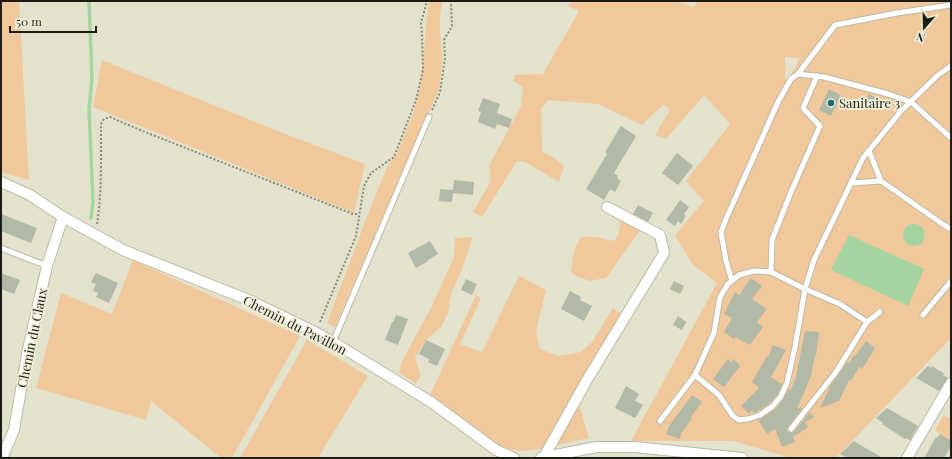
<svg xmlns="http://www.w3.org/2000/svg" width="952" height="459" font-family="'Playfair Display',serif">
	<style>
		.green { fill: #f1c89b; fill-rule: evenodd }
		.water { fill: #a4d49f }
		.lines { fill: none; stroke-linecap: round; stroke-linejoin: round }
		.stream { stroke: #a4d49f; stroke-width: 3.5 }
		.building { fill: #b2b9a6 }
		.lane-casing { stroke: #bbbaa5; stroke-width: 7 }
		.street-casing { stroke: #bbbaa5; stroke-width: 12 }
		.path { stroke: #89897a; stroke-width: 2; stroke-dasharray: 2 2; stroke-linecap: butt }
		.lane { stroke: #fff; stroke-width: 5 }
		.street { stroke: #fff; stroke-width: 10 }
		.poi-dot { fill: #1e6b6d; stroke: #f0f0da; stroke-width: 1.5 }
		.labels { text-anchor: middle; stroke-width: 3.5; stroke-linejoin: round; paint-order: stroke }
		.poi-label { font-size: 13px; fill: #1c1c14; stroke: #f0f0da; text-anchor: start }
		.street-label { font-size: 13px; fill: #1c1c14; stroke: #f0f0da }
	</style>
	<rect width="100%" height="100%" fill="#e3e2cd"/>
	<g class="green">
		<path d="M1,1H19L29,180L1,172Z"/>
		<path d="M430,1H443C437,21 441,38 442,57C442,68 440,79 439,89L335,327L327,323L366,219L387,167L397,154L413,114L420,88L428,8Z"/>
		<path d="M571,1H677L693,7L698,1H951V338L836,458H791L733,441H631L717,283L692,264L675,235L704,201L686,181L730,124L704,95L666,139L655,135L670,110L664,104L642,125L598,104L548,100L541,109L542,152L553,157L564,166L559,182L525,162L517,161L482,217L473,212L491,181L489,166L521,106L523,87L513,81L515,75L543,74L579,11L568,6ZM785,57L800,58L786,83Z"/>
		<path d="M102,60L280,132L365,164L354,213L93,107Z"/>
		<path d="M621,219L641,229L606,278L590,281L576,276L571,272L574,250L581,237H596L614,241L619,233Z"/>
		<path d="M473,237L460,274L451,294L448,313L441,327L426,340L415,357L421,376L416,383L399,373L401,363L432,306L454,257L455,238Z"/>
		<path d="M133,260L300,336L232,458H221L151,401L146,420L36,388L61,293L112,314Z"/>
		<path d="M519,276L546,290L536,331L540,349L558,356L581,352L592,342L613,308L623,315L576,395L589,438L538,449L521,451L508,449L494,442L430,395L476,295L481,298L460,344L482,352Z"/>
		<path d="M307,340L368,376L318,458H240Z"/>
		<path d="M944,415L951,419V443L935,430Z"/>
	</g>
	<g class="water">
		<circle cx="914" cy="235" r="11"/>
		<path d="M849,235L924,269L908,306L831,270Z"/>
	</g>
	<g class="lines">
		<path class="stream" d="M89,1L92,79L89,109L93,202L91,218"/>
	</g>
	<g class="building">
		<path d="M829,89L841,95L831,116L819,110Z"/>
		<path d="M869,94L880,100L876,108L865,102Z"/>
		<path d="M483,98L500,104L497,113L512,119L509,128L497,124L495,129L478,122L481,112L478,111Z"/>
		<path d="M621,126L636,136L614,173L618,176L617,178L621,181L615,192L610,189L604,200L586,189L607,154L605,152Z"/>
		<path d="M677,153L693,166L678,185L662,173Z"/>
		<path d="M454,180L474,182L473,195L453,193L452,202L439,201L440,189L453,190Z"/>
		<path d="M680,200L689,207L684,214L686,216L681,224L678,221L675,226L666,220Z"/>
		<path d="M638,205L653,213L648,222L633,214Z"/>
		<path d="M1,214L37,228L31,243L1,231Z"/>
		<path d="M430,241L438,254L428,260V261L416,268L408,253Z"/>
		<path d="M1,273L20,280L14,294L1,289Z"/>
		<path d="M96,273L118,283L109,303L96,297L98,293L93,291L96,284L91,282Z"/>
		<path d="M751,278L762,286L752,299L767,309L757,322L763,327L750,345L735,337L734,339L724,332L732,318L724,314L735,292L739,295Z"/>
		<path d="M466,279L477,284L472,295L461,290Z"/>
		<path d="M674,281L684,286L680,294L670,289Z"/>
		<path d="M570,291L581,297L580,300L592,306L584,321L561,309Z"/>
		<path d="M396,315L408,319L398,345L385,340L392,322H393Z"/>
		<path d="M678,316L686,322L682,330L673,325Z"/>
		<path d="M805,331L819,332L816,356H815L811,376L797,409L801,407L802,408L788,427L787,431L790,433L794,432L809,413L815,417L805,422L808,427L793,437L795,442L782,447L775,429L767,434L758,420L762,418L776,409L784,398L789,389L791,390L796,377Z"/>
		<path d="M426,340L445,349L437,366L428,362L429,359L419,354Z"/>
		<path d="M866,341L875,348L862,369L859,367L851,381L849,380L839,401L820,408L831,385L839,374L847,362L849,363L854,355L855,356Z"/>
		<path d="M773,345L786,350L771,377L782,384L778,394L770,403L758,411L754,413L752,410L749,414L741,406L759,388L752,382L767,356L768,357Z"/>
		<path d="M728,359L731,362L734,359L740,366L724,387L713,379Z"/>
		<path d="M928,366L931,368L932,366L938,370L944,373L943,375L948,378L939,391L916,378Z"/>
		<path d="M626,386L639,394L635,401L643,405L635,418L615,408Z"/>
		<path d="M692,395L702,402L690,418L692,419L681,433L680,439L666,434L669,426Z"/>
		<path d="M887,408L918,426L910,440L906,438L905,439L882,424L883,423L876,418Z"/>
		<path d="M940,434L951,441V447L944,458H924L936,437L937,438Z"/>
		<path d="M854,441L862,446L883,458H847L840,454Z"/>
	</g>
	<g class="lines">
		<g class="lane-casing">
			<g id="lane">
				<path d="M798,74L835,25L897,13L951,5"/>
				<path d="M869,151L881,181L944,225L951,229"/>
				<path d="M851,183L881,181"/>
				<path d="M1,248L47,266"/>
				<path d="M771,272L772,240L791,192L820,126L803,108L817,76"/>
				<path d="M732,281L726,261L721,232L726,219L778,102L791,79L798,74L824,77L888,94L911,102L951,138"/>
				<path d="M923,315L951,281"/>
				<path d="M333,342L429,117"/>
				<path d="M695,375L719,395L733,416L739,420L748,419L760,415L773,406L781,396L787,383L795,347L805,289L814,260L863,158L901,111L938,75L951,66"/>
				<path d="M660,421L695,375L714,333L720,297L728,284L739,275L754,271L771,272L805,289L840,304L867,322"/>
				<path d="M791,429L836,372L867,322L880,312"/>
			</g>
		</g>
		<g class="street-casing">
			<g id="street">
				<path d="M1,182L30,195L63,217L123,250L251,301L315,332L333,342L431,402L496,450L514,458"/>
				<path d="M544,457L587,380L664,253L660,235L607,207"/>
				<path d="M2,458L14,430L28,349L47,266L63,217"/>
				<path d="M541,458L596,447H635L742,458"/>
				<path d="M907,458L951,383"/>
			</g>
		</g>
		<g class="path">
			<path d="M432,110L440,92L445,58L444,40L452,26L451,1"/>
			<path d="M97,224C102,191 101,157 101,124L104,119L110,117L145,132L353,214H359"/>
			<path d="M320,322L356,236L364,186L371,173L394,157L416,100L423,70L422,34L421,23L427,1"/>
		</g>
		<use href="#lane" class="lane"/>
		<use href="#street" class="street"/>
	</g>
	<circle class="poi-dot" cx="831" cy="103" r="4"/>
	<g class="labels">
		<g class="poi-label">
			<text x="839" y="108">Sanitaire 3</text>
		</g>
		<g class="street-label">
			<text transform="translate(295 325) rotate(27)" y="5">Chemin du Pavillon</text>
			<text transform="translate(32 338) rotate(-78)" y="5">Chemin du Claux</text>
		</g>
	</g>
	<rect width="952" height="459" fill="none" stroke="#1c1c14" stroke-width="4"/>
	<g transform="translate(924 28) rotate(200)" stroke="#f0f0da" stroke-width="3" paint-order="stroke">
	<path d="M0-3L7 15L0 10L-7 15Z" fill="#1c1c14"/>
	<text y="-6" font-size="11" font-weight="bold" text-anchor="middle" fill="#1c1c14">N</text>
	</g>
	<path d="M10 26v6h86v-6" fill="none" stroke="#1c1c14" stroke-width="2"/>
	<text x="16" y="26" font-size="12" fill="#1c1c14" stroke="#f0f0da" stroke-width="3" paint-order="stroke">50 m</text>
</svg>
